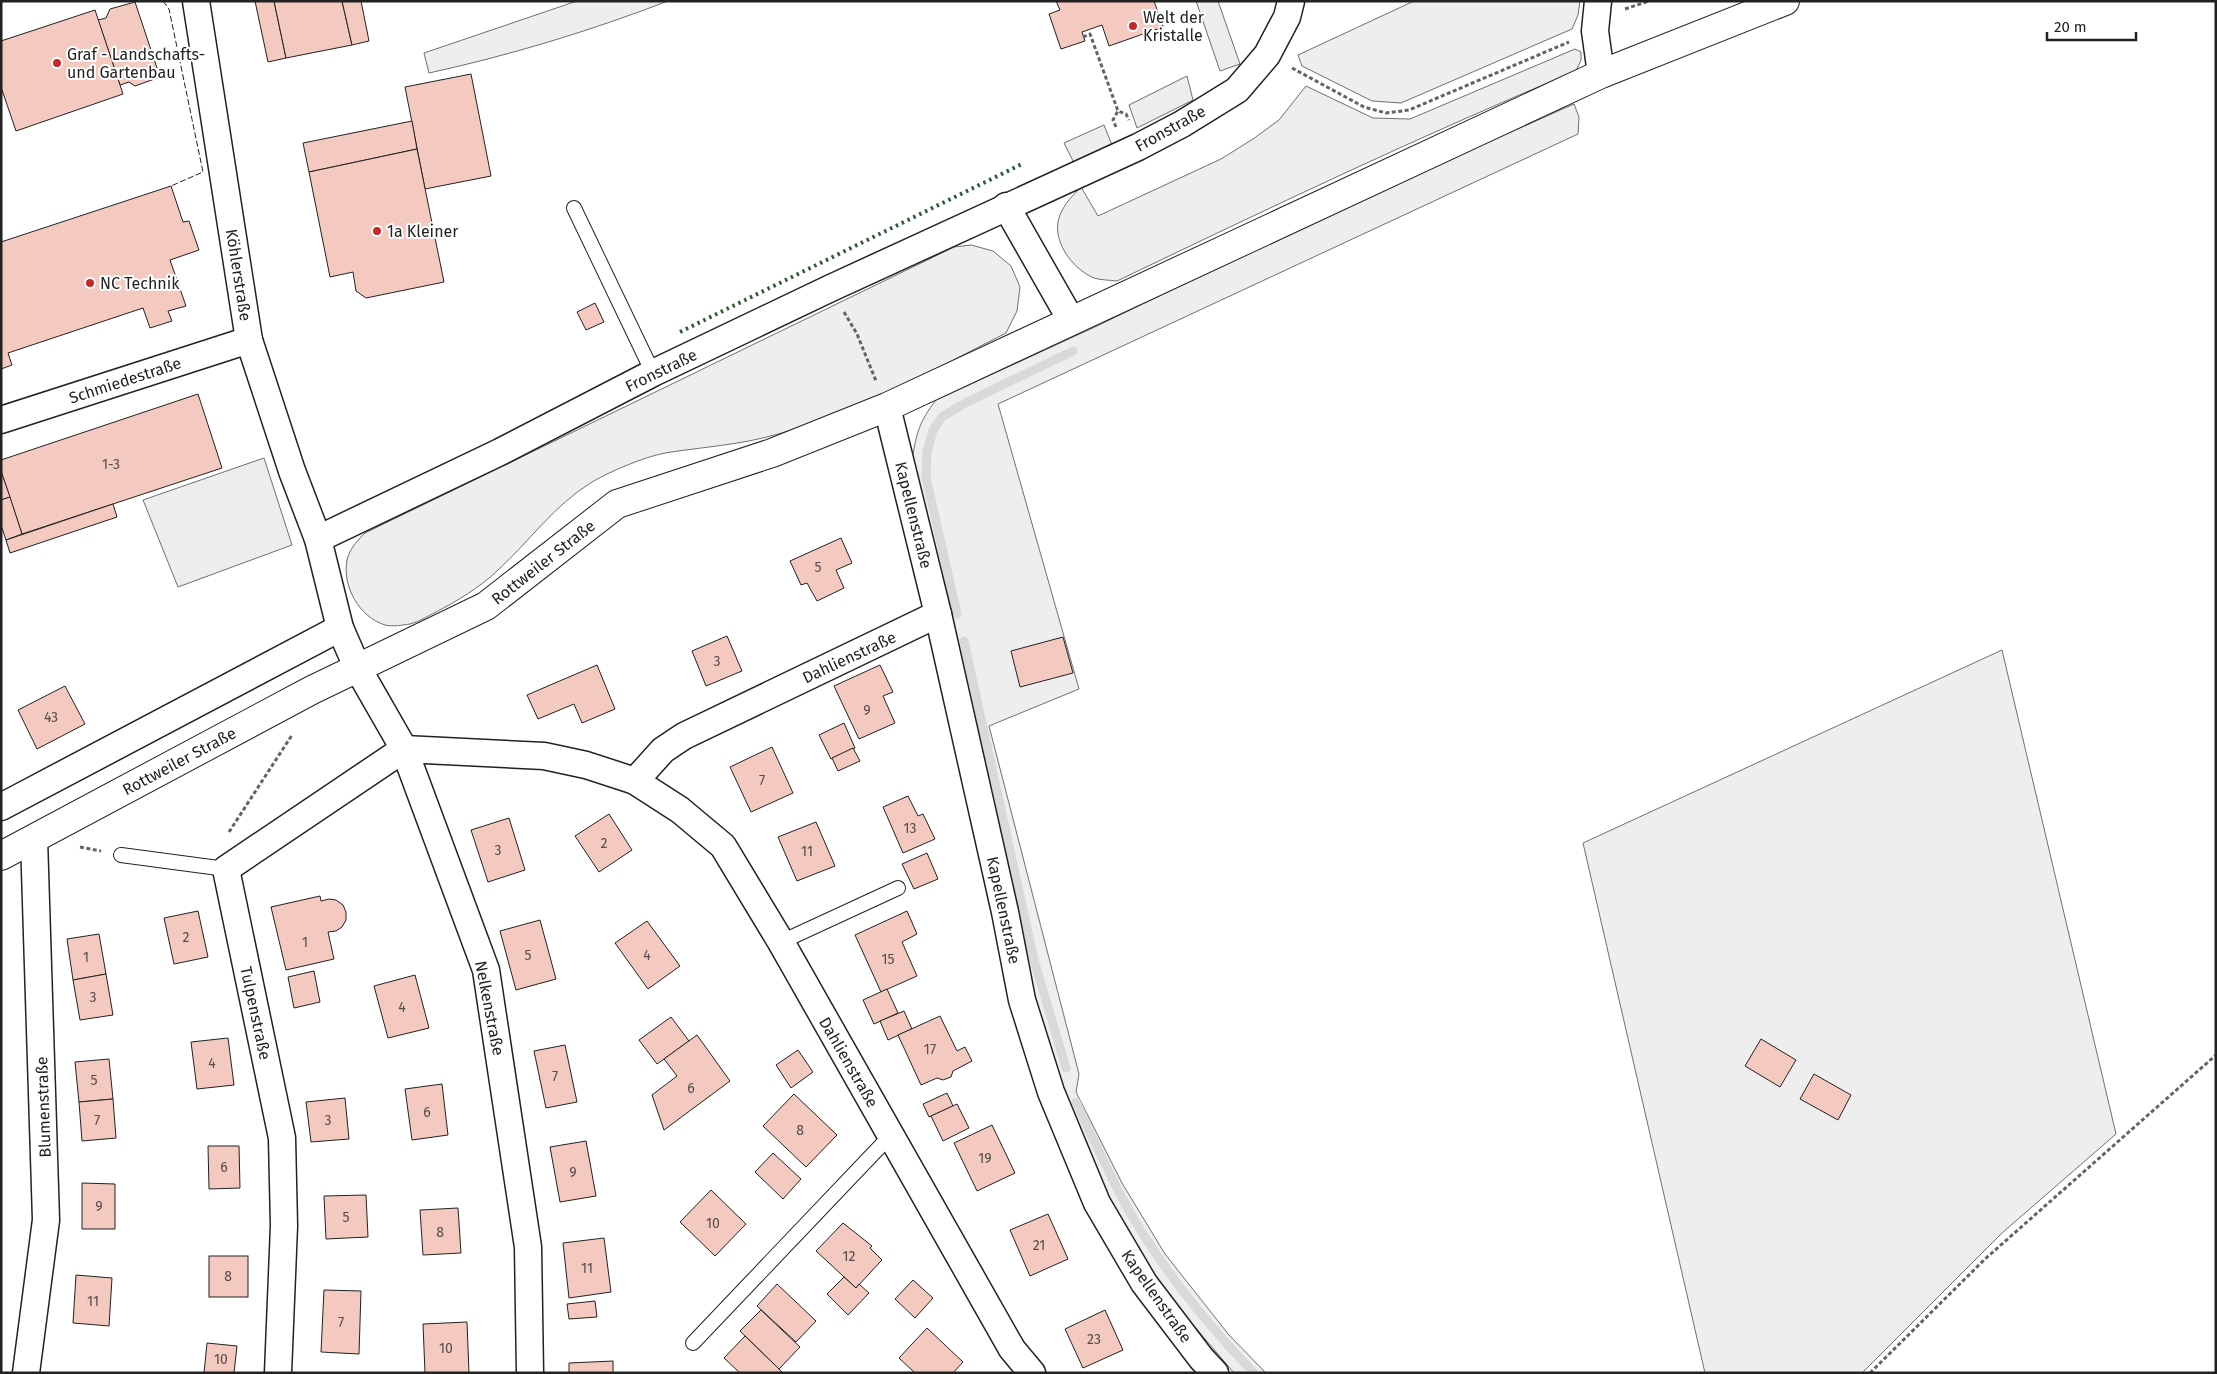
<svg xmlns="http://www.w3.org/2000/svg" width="2217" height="1374" font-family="'Fira Sans',sans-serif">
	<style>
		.grass { fill: #eee; stroke: #6f6f6f }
		.parking { fill: #ededed; stroke: #6f6f6f }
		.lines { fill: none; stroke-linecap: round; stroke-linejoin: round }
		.stream { stroke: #d9d9d9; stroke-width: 9 }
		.building { fill: #f3c9c0; stroke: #222 }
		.service-casing { stroke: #222; stroke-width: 16 }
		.minor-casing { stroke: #222; stroke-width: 29 }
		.tertiary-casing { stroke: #222; stroke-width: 30 }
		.path { stroke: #646464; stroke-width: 3; stroke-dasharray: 4 2.5; stroke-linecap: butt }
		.service { stroke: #fff; stroke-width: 14 }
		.minor { stroke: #fff; stroke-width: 26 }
		.tertiary { stroke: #fff; stroke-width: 28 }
		.hedge { stroke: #2f5e38; stroke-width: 4; stroke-dasharray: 2.5 4; stroke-linecap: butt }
		.fence { stroke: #222; stroke-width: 1; stroke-dasharray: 6 2.5; stroke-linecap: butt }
		.poi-dot { fill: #c62828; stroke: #fff; stroke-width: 2 }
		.labels { text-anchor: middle; stroke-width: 4; stroke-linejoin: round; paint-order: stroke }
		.number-label { font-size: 14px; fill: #564c4a }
		.poi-label { font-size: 16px; fill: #222; stroke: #fff; text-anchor: start }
		.street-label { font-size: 16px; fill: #222; stroke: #fff }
	</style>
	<rect width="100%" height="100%" fill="#fff"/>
	<g class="grass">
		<path d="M577,1H668C590,31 511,55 429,73L424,53Z"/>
		<path d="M1414,1H1580L1578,15L1572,29L1401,103L1372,101L1302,66L1298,55Z"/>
		<path d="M1575,49L1581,52V60L1576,71C1420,136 1269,208 1117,281C1109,280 1100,280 1094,278C1072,269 1050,239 1060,215C1065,203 1072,196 1081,187L1098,216L1221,159L1253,139L1279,120L1306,86L1373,118L1410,119Z"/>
		<path d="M1574,104L1579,117L1578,134L998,404L1079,689L989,726L1079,1074L1076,1092L1122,1183L1165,1254L1229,1335L1266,1373H1234L1172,1300L1130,1238L1091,1169L1055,1083L986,797L912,459C917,432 919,422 936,400L1097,326L1358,200Z"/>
		<path d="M971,245L993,251L1011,266L1020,287L1017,311L1006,333C932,371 858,411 778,434C741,445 702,447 665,453C644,457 611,471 592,482C553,506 530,541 497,571C479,588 457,601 436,612C428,616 418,622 410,624C403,625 392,627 385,625C359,617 342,586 347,560C350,548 357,541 365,533L954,247Z"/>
		<path d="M2002,650L2116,1134L2002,1233L1862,1373H1705L1583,843Z"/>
	</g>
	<g class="parking">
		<path d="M1196,1H1218L1240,64L1220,71Z"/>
		<path d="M1187,76L1193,100L1137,128L1129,105Z"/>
		<path d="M1104,125L1112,145L1074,163L1064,143Z"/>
		<path d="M264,458L292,545L178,587L143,500Z"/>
	</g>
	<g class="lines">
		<g class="stream">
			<path d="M957,614L926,477L927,452L933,430L942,417L965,403L1073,351"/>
			<path d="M964,641L1034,960L1066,1068"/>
			<path d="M1076,1102C1091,1134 1105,1165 1121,1196C1155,1260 1203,1320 1254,1373"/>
		</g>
	</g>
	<g class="building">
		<path d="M255,1H274L286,58L268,62Z"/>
		<path d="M274,1H342L352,45L286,58Z"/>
		<path d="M342,1H361L369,41L352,45Z"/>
		<path d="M1056,1H1154L1163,27L1109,46L1102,25L1082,32L1085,41L1061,49L1049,14L1060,10Z"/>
		<path d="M135,2L160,77L135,86L129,82L120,85L98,20L106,18L110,9Z"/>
		<path d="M95,10L123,94L16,131L1,87V41Z"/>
		<path d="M471,74L491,176L425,189L405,87Z"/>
		<path d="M412,121L417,149L309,172L303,143Z"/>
		<path d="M417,149L444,282L366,298L356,291L353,272L330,277L309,172Z"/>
		<path d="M171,186L183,222L189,221L199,250L170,260L186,306L168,311L172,321L150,328L143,308L8,353L12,365L1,369V242Z"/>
		<path d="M595,303L604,322L586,330L577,312Z"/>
		<path d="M198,394L222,468L22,534L1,471V460Z"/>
		<path d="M1,471L10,497L1,500Z"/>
		<path d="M10,497L22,534L6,540L1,525V500Z"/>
		<path d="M113,504L117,517L10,553L6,540Z"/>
		<path d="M841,538L852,563L836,570L844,588L817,601L807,583L801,585L790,561Z"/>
		<path d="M727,636L742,671L706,686L692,651Z"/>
		<path d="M1063,637L1073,673L1020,687L1011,651Z"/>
		<path d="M597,665L615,709L582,723L574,704L538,719L527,695Z"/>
		<path d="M880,665L893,692L883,696L895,723L859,739L834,686Z"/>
		<path d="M65,686L85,724L37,749L18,710Z"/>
		<path d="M844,723L855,748L831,759L819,735Z"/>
		<path d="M772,747L793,793L751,812L730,767Z"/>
		<path d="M853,748L860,761L838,771L832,758Z"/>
		<path d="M908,796L918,816L923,814L935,839L903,853L883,807Z"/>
		<path d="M609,814L632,850L599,872L575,836Z"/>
		<path d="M509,818L525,870L488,882L471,830Z"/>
		<path d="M816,822L835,866L797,881L778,837Z"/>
		<path d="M927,853L938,879L914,889L902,864Z"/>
		<path d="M320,896L321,901L329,899L336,900L343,905L346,912V920L342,927L336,931L328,932L334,959L286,970L271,907Z"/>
		<path d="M198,911L208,957L174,964L164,918Z"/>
		<path d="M907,911L917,934L902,942L917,976L881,992L855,935Z"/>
		<path d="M540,920L556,979L516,990L500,931Z"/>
		<path d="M647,921L680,966L648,989L615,943Z"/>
		<path d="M99,934L106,974L73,980L67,939Z"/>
		<path d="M314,971L320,1002L294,1008L288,977Z"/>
		<path d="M106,974L113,1015L80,1020L73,980Z"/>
		<path d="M415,975L429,1028L388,1038L374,986Z"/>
		<path d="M887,989L898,1013L874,1024L863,1000Z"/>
		<path d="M904,1011L912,1029L888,1040L880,1021Z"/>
		<path d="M940,1016L957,1051L965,1047L972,1061L953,1071L951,1077L943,1080L937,1078L921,1085L898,1035Z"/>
		<path d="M671,1017L689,1041L657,1064L639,1040Z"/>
		<path d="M697,1035L730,1081L664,1130L652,1095L677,1076L664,1059Z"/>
		<path d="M228,1038L234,1085L197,1089L191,1042Z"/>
		<path d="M1761,1039L1796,1060L1780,1087L1745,1066Z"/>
		<path d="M565,1045L577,1102L546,1108L534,1051Z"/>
		<path d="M798,1050L813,1072L791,1088L776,1065Z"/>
		<path d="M109,1059L113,1099L79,1102L75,1062Z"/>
		<path d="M1814,1074L1851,1095L1838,1120L1800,1099Z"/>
		<path d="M442,1084L448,1135L412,1140L405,1089Z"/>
		<path d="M947,1093L953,1106L929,1117L923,1104Z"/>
		<path d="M794,1094L837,1135L806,1167L763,1126Z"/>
		<path d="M345,1098L349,1139L311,1142L306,1102Z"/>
		<path d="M113,1099L116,1138L82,1141L79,1102Z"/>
		<path d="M957,1104L969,1128L943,1141L931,1116Z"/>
		<path d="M992,1125L1015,1173L977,1191L954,1143Z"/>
		<path d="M586,1141L596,1196L560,1202L550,1147Z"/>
		<path d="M208,1146H239L240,1188L209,1189Z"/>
		<path d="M773,1153L801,1179L783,1199L755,1172Z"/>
		<path d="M82,1183L115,1184V1229H82Z"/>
		<path d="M711,1190L746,1224L715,1256L680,1222Z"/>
		<path d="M366,1195L368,1237L326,1239L324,1196Z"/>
		<path d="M458,1208L461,1253L423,1255L420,1210Z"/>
		<path d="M1048,1214L1068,1259L1030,1276L1010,1230Z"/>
		<path d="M843,1223L872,1246L870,1248L882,1260L856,1288L816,1251Z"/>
		<path d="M604,1238L611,1292L569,1298L563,1243Z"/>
		<rect x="209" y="1256" width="39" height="41"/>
		<path d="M76,1275L112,1278L109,1326L73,1323Z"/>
		<path d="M844,1277L856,1288L859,1284L869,1293L848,1315L827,1294Z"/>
		<path d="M913,1280L933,1298L915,1318L895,1299Z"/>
		<path d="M777,1284L816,1321L796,1342L757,1306Z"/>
		<path d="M324,1290L361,1291L359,1354L321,1352Z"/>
		<path d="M595,1301L597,1317L569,1319L567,1304Z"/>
		<path d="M761,1310L800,1347L779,1369L740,1331Z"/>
		<path d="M1105,1310L1123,1350L1083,1368L1065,1329Z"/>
		<path d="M467,1322L469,1373H425L423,1324Z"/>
		<path d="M927,1328L963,1362L953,1373H915L899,1358Z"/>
		<path d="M745,1336L779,1369L783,1373H740L724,1358Z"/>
		<path d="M207,1343L237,1346L234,1373H204Z"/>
		<path d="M613,1361V1373H569V1363Z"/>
	</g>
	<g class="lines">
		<g class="service-casing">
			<g id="service">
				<path d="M574,208L653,373"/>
				<path d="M121,855L226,869"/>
				<path d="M781,942L898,888"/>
				<path d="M693,1343L891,1135"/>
			</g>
		</g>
		<g class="minor-casing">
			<g id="minor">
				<path d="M196,1L249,340L292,471L318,539L340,628L357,667L404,749L486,970L528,1247L530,1373"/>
				<path d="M1598,1L1595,31L1601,74"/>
				<path d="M1006,206L1071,320"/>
				<path d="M887,407L938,614L1005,912L1022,1000L1051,1092L1097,1203L1144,1283L1201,1358L1215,1373"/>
				<path d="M1,420L249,340"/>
				<path d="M318,539L500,452L653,373L831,288L1138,147L1182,124L1237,90L1267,55L1287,17L1291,1"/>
				<path d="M635,781L663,750L684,736L938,614"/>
				<path d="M1,807L340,628"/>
				<path d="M26,1373L46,1220L34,839"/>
				<path d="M278,1373L284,1226L282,1138L226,869L404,749L544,756L586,765L635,781L680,810L723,846L781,942L1012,1349L1032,1373"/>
			</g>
		</g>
		<g class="tertiary-casing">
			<path id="tertiary" d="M1,856L312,690L486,606L617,504L772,453L887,407L1601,74L1785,1"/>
		</g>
		<g class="path">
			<path d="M1625,9L1649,1"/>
			<path d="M1083,37L1090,34L1118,111"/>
			<path d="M1292,68L1364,107L1386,113L1409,110L1569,42"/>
			<path d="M1116,127L1113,120L1118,111L1126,114L1129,120"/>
			<path d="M844,312L857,334L876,381"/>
			<path d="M229,832L292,735"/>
			<path d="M80,847L101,851"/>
			<path d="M1870,1373L1985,1259L2216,1055"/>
		</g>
		<use href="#service" class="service"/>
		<use href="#minor" class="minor"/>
		<use href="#tertiary" class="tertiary"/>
		<path class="hedge" d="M680,332L1024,163"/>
		<path class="fence" d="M163,1L169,9L203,172L171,186"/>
	</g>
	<g class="poi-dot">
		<circle cx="1133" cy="26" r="5"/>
		<circle cx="57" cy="63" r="5"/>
		<circle cx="377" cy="231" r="5"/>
		<circle cx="90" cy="283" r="5"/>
	</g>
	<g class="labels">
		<g class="number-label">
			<text x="111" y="469">1-3</text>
			<text x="818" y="572">5</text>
			<text x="717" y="666">3</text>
			<text x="867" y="715">9</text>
			<text x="51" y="722">43</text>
			<text x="762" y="785">7</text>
			<text x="910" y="833">13</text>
			<text x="604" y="848">2</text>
			<text x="498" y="855">3</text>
			<text x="807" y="856">11</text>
			<text x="186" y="942">2</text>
			<text x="305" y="947">1</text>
			<text x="528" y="960">5</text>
			<text x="647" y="960">4</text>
			<text x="86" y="962">1</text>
			<text x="888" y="964">15</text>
			<text x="93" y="1002">3</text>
			<text x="402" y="1012">4</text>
			<text x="930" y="1054">17</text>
			<text x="212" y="1068">4</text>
			<text x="555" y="1081">7</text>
			<text x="94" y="1085">5</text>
			<text x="691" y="1093">6</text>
			<text x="427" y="1117">6</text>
			<text x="97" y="1125">7</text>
			<text x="328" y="1125">3</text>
			<text x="800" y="1135">8</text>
			<text x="985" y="1163">19</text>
			<text x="224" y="1172">6</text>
			<text x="573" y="1177">9</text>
			<text x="99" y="1211">9</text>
			<text x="346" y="1222">5</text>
			<text x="713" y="1228">10</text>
			<text x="440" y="1237">8</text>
			<text x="1039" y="1250">21</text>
			<text x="849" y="1261">12</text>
			<text x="587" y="1273">11</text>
			<text x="228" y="1281">8</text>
			<text x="93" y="1306">11</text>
			<text x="341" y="1327">7</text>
			<text x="1094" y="1344">23</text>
			<text x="446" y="1353">10</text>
			<text x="221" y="1364">10</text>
		</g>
		<g class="poi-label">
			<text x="1143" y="23">Welt der<tspan x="1143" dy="18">Kristalle</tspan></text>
			<text x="67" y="60">Graf - Landschafts-<tspan x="67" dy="18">und Gartenbau</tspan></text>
			<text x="387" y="237">1a Kleiner</text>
			<text x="100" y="289">NC Technik</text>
		</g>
		<g class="street-label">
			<text transform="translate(1170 128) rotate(-29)" y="6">Fronstraße</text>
			<text transform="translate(239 275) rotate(81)" y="6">Köhlerstraße</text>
			<text transform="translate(661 370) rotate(-26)" y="6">Fronstraße</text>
			<text transform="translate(125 380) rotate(-18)" y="6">Schmiedestraße</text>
			<text transform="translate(914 515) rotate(76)" y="6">Kapellenstraße</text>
			<text transform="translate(543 562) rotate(-38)" y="6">Rottweiler Straße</text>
			<text transform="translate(849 657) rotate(-25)" y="6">Dahlienstraße</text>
			<text transform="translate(179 761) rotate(-28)" y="6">Rottweiler Straße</text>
			<text transform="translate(1004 910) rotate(78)" y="6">Kapellenstraße</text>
			<text transform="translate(490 1008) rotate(79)" y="6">Nelkenstraße</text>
			<text transform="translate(256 1013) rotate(78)" y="6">Tulpenstraße</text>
			<text transform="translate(849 1062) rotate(60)" y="6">Dahlienstraße</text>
			<text transform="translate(43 1107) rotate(-92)" y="6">Blumenstraße</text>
			<text transform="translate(1157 1296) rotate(55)" y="6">Kapellenstraße</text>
		</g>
	</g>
	<rect width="2217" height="1374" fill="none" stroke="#222222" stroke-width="5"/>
	<path d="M2047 32v8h89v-8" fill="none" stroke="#222222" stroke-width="2.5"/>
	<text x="2054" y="32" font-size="15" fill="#222222" stroke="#ffffff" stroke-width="4" paint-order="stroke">20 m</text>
</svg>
